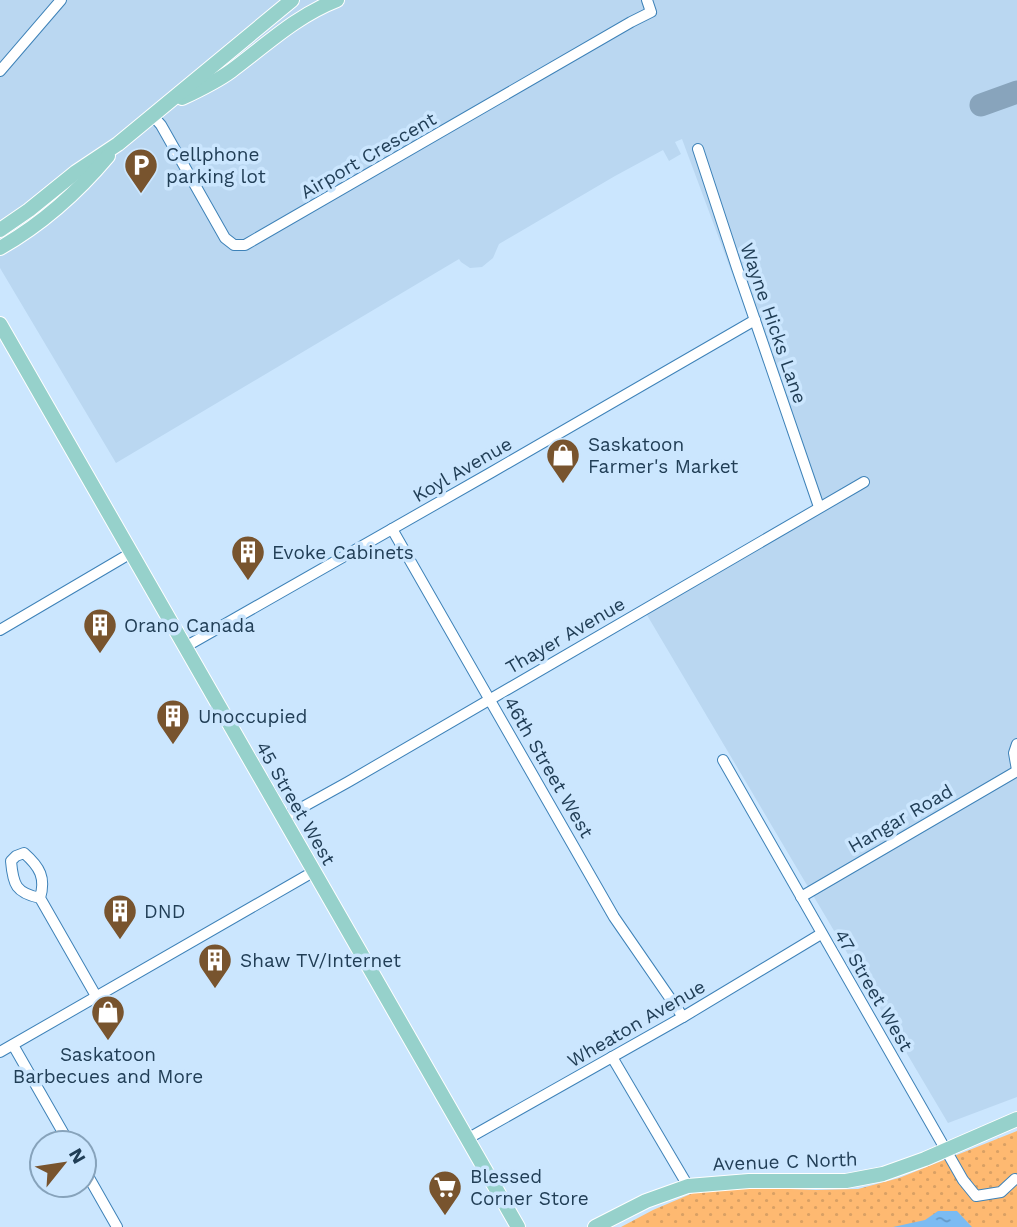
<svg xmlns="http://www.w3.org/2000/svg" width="1017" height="1227" font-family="'Work Sans',sans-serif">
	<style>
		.built { fill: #bad7f1 }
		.park { fill: url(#park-dots) }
		.water { fill: url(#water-ripples) }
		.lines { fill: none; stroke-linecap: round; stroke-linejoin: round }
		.taxiway { stroke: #88a4bc; stroke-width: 23 }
		.minor-casing { stroke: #3e82b8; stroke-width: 12 }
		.major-casing { stroke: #fff; stroke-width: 16 }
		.minor { stroke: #fff; stroke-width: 10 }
		.major { stroke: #96d1cb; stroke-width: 14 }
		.labels { text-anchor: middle; stroke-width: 7; stroke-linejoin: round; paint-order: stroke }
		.poi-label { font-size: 19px; fill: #213e56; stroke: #cbe6fe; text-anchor: start }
		.street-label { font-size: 19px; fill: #213e56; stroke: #cbe6fe }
	</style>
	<defs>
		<pattern id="park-dots" width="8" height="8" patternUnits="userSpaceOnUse" patternTransform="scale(1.75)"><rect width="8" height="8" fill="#feb971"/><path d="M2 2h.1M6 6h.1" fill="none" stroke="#d9a064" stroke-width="1.8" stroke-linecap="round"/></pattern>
		<pattern id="water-ripples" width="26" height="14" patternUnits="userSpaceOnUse" patternTransform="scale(1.75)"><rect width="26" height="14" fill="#7bbbf2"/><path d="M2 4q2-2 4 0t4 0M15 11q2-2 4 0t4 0" fill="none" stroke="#6499c7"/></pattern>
	</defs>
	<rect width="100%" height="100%" fill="#cbe6fe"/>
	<path class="built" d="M0,0H1017V1097L948,1123L644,610L819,507L682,139L675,142L681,154L669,161L663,150L615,176L499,244L493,258L482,267L470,268L461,262L459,259L116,463L0,268Z"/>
	<path class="park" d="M1017,1131V1227H621L653,1210L693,1193L738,1187L816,1190L858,1189L899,1178Z"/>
	<path class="water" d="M938,1211H957L972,1227H893L925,1220Z"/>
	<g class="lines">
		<path class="taxiway" d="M981,105L1017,92"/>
		<g class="minor-casing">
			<g id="minor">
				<path d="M0,71L61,0"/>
				<path d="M153,116L161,125L225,238L234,245H245L631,22L651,12L647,0"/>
				<path d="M698,149L737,268L819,507"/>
				<path d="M392,529L614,917L683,1017"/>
				<path d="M0,630L131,553"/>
				<path d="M185,647L492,472L755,320"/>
				<path d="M1017,744L1014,753L1017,770"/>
				<path d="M723,760L963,1180L976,1196L1001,1192L1015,1179"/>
				<path d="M283,818L348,782L864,482"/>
				<path d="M801,897L1017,771"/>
				<path d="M40,898C16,893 13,885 11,861L16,856L24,853C40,867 46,878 40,898L96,996"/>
				<path d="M13,1045L69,1143"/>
				<path d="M0,1052L313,872"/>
				<path d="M612,1057L688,1186"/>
				<path d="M467,1139L683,1017L821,934"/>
				<path d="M84,1169L117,1227"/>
			</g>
		</g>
		<g class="major-casing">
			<g id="major">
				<path d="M182,98C199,90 216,82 231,71C266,45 296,16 337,0"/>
				<path d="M0,230L29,210L76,172L118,144L292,0"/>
				<path d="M0,248C42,224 77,193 108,156"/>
				<path d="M0,324L518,1227"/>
				<path d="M595,1227L646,1201L688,1186L749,1181H846L883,1174L925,1159L1017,1119"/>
			</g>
		</g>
		<use href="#minor" class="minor"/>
		<use href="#major" class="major"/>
	</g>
	<defs>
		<g id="parking-pin" transform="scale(1.75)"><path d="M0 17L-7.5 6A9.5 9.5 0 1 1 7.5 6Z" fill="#78542e" stroke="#cbe6fe"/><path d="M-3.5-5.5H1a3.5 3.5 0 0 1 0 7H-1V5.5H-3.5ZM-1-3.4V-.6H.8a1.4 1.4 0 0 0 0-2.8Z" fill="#fff"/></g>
		<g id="shop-pin" transform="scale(1.75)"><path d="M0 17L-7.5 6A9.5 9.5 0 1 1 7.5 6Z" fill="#78542e" stroke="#cbe6fe"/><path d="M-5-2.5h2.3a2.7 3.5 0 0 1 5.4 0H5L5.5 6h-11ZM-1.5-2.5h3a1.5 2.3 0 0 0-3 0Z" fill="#fff"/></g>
		<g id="building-pin" transform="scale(1.75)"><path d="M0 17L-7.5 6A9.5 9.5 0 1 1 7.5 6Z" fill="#78542e" stroke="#cbe6fe"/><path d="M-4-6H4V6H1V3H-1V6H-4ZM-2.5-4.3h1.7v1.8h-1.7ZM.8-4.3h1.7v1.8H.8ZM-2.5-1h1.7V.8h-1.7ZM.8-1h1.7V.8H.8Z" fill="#fff"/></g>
		<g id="supermarket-pin" transform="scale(1.75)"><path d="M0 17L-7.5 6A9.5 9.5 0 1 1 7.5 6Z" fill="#78542e" stroke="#cbe6fe"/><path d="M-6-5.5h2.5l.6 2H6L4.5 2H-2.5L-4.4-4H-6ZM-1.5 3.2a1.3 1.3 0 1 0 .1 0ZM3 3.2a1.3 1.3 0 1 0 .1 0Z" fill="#fff"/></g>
	</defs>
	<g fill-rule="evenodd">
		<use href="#parking-pin" x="141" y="165"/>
		<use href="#shop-pin" x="563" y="455"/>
		<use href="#building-pin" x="248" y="552"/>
		<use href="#building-pin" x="100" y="625"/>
		<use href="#building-pin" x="173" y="716"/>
		<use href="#building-pin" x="120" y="911"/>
		<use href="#building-pin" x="215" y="960"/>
		<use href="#shop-pin" x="108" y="1012"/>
		<use href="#supermarket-pin" x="445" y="1187"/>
	</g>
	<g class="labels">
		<g class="poi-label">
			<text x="166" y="161">Cellphone<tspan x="166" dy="22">parking lot</tspan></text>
			<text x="588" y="451">Saskatoon<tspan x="588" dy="22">Farmer's Market</tspan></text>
			<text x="272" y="559">Evoke Cabinets</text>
			<text x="124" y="632">Orano Canada</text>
			<text x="198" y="723">Unoccupied</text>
			<text x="144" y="918">DND</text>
			<text x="240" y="967">Shaw TV/Internet</text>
			<text x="108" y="1061" text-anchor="middle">Saskatoon<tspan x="108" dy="22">Barbecues and More</tspan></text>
			<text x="470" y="1183">Blessed<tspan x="470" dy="22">Corner Store</tspan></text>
		</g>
		<g class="street-label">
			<text transform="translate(368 155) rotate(-30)" y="7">Airport Crescent</text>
			<text transform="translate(774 323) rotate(71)" y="7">Wayne Hicks Lane</text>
			<text transform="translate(462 469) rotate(-30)" y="7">Koyl Avenue</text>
			<text transform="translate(565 635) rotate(-30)" y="7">Thayer Avenue</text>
			<text transform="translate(549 767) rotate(60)" y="7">46th Street West</text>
			<text transform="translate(296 803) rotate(60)" y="7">45 Street West</text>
			<text transform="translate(900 818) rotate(-30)" y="7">Hangar Road</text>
			<text transform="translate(874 990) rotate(60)" y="7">47 Street West</text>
			<text transform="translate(636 1023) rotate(-30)" y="7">Wheaton Avenue</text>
			<text transform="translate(785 1161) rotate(-2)" y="7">Avenue C North</text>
		</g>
	</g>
	<g transform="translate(63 1164) rotate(60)"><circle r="33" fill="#cbe6fe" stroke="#87a3bb" stroke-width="2"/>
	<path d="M0-5L12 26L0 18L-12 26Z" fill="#78542e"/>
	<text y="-10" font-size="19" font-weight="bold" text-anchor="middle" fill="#213e56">N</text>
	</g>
</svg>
